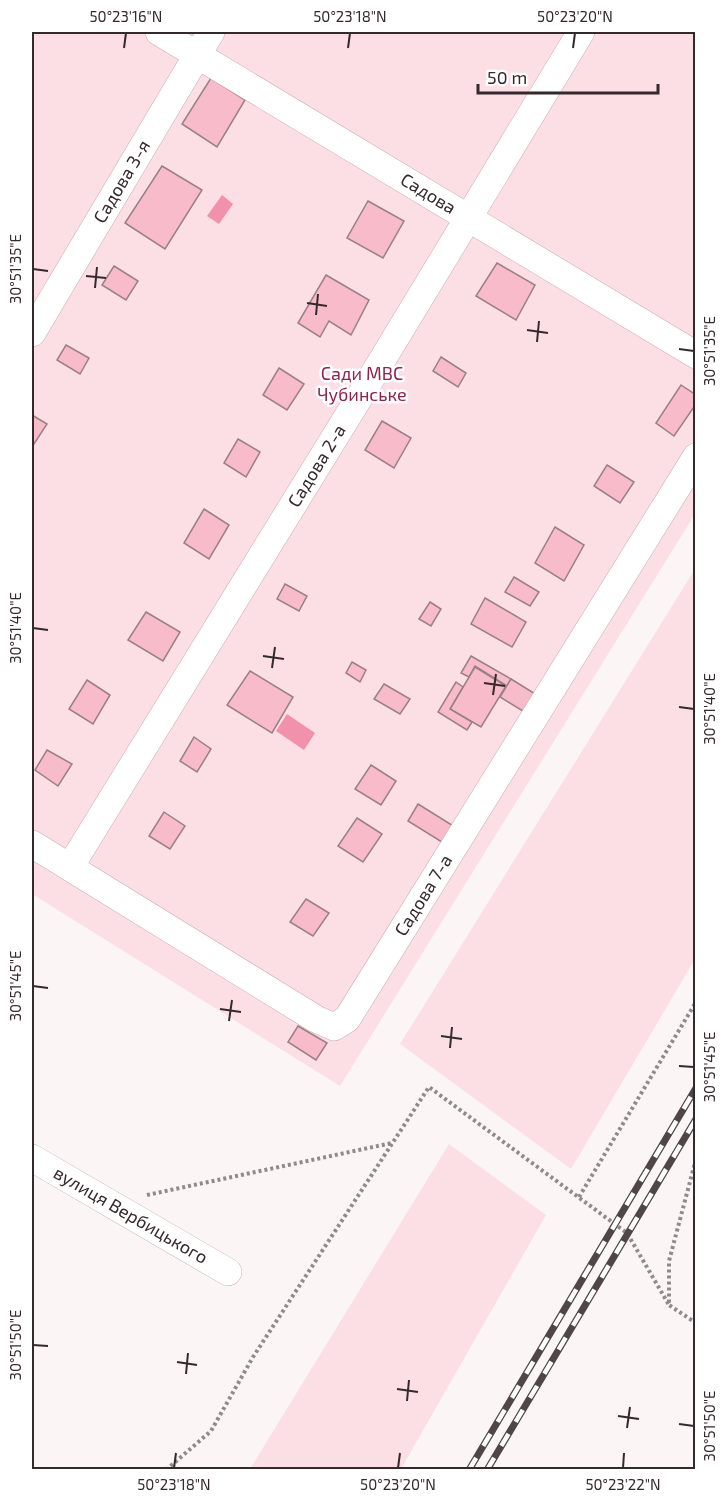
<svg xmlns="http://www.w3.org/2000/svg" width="727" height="1501" font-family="'Exo 2',sans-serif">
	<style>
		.green { fill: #fcdfe5 }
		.water { fill: #f191aa }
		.building { fill: #f7bbc9; stroke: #9a7f85; stroke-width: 1.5 }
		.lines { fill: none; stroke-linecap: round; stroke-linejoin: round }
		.street-casing { stroke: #c9adb3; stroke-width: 28 }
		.path { stroke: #91898b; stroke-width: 4; stroke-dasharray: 3 3; stroke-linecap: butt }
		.street { stroke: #fff; stroke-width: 27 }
		.rail-casing { stroke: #504648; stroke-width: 7 }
		.rail { stroke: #fff; stroke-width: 4.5; stroke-dasharray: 14; stroke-linecap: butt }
		.ticks { fill: none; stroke: #34292c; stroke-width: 2 }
		.labels { text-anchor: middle; stroke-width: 5; stroke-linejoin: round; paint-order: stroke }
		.street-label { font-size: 18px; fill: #34292c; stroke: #fff }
		.park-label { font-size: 18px; fill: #91224b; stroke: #fff }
		.neatline { fill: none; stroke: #34292c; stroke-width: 2 }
		.ticks-label { font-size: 15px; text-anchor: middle; fill: #34292c }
	</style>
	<rect width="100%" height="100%" fill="#fbf5f6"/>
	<g class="green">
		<path d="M32,32H695V514L340,1086L32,894Z"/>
		<path d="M695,569V959L571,1169L400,1044Z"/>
		<path d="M449,1144L546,1215L401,1469H250Z"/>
	</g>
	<g class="water">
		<path d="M222,195L233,204L219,224L207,216Z"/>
		<path d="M287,714L315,733L304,750L276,731Z"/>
	</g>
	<g class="building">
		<path d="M211,78L245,100L217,147L182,124Z"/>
		<path d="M162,166L202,190L165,249L125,223Z"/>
		<path d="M368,201L404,221L383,258L347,238Z"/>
		<path d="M497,263L535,285L516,320L476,296Z"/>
		<path d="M114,266L138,281L126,300L102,285Z"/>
		<path d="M326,275L369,300L351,335L329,321L320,337L298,323Z"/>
		<path d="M66,345L89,358L80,374L57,360Z"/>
		<path d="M441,357L466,373L458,387L433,371Z"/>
		<path d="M279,368L304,384L287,410L263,395Z"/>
		<path d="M681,385L696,395V404L674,436L656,423Z"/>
		<path d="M32,415L47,424L32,447Z"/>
		<path d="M382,421L411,438L394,468L365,450Z"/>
		<path d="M238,439L260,452L246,477L224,463Z"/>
		<path d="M607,465L634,482L620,503L594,486Z"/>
		<path d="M204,509L229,525L209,559L184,543Z"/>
		<path d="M555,527L584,545L564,581L535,563Z"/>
		<path d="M514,577L539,592L530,606L505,592Z"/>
		<path d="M285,584L307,596L299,611L277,599Z"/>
		<path d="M485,598L526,622L512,647L471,624Z"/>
		<path d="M430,602L441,609L431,626L419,619Z"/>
		<path d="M146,612L180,632L163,661L128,640Z"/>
		<path d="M471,656L511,679L507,686L475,666L469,677L461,673Z"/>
		<path d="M352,662L366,670L360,682L346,673Z"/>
		<path d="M475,667L506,686L481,727L450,709Z"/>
		<path d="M250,671L293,697L272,733L227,705Z"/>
		<path d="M511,679L537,695L526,713L500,697Z"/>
		<path d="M87,680L110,695L93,724L69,709Z"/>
		<path d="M456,682L463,687L450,709L472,722L467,730L438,712Z"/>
		<path d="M384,684L410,699L400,714L374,699Z"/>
		<path d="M194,737L211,749L197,772L180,761Z"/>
		<path d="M47,750L72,764L58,786L35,770Z"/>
		<path d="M371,765L396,781L381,805L355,789Z"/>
		<path d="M418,804L455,827L445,844L408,821Z"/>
		<path d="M164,812L185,826L170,849L149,836Z"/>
		<path d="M357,818L382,834L363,862L338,846Z"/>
		<path d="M306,899L329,913L313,936L290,922Z"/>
		<path d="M298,1026L327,1043L316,1060L288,1042Z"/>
	</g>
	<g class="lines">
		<g class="street-casing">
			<g id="street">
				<path id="s1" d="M159,32L696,355"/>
				<path id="s2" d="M32,333L211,32"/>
				<path id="s3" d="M32,844L316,1019L334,1027L347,1019L696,457"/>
				<path id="s4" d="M70,867L370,380L581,32"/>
				<path id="s5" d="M32,1158L228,1272"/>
			</g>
		</g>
		<g class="path">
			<path d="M696,1159L669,1261V1305L696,1323"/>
			<path d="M147,1195L392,1143"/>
			<path d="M579,1197L696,1002"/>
			<path d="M166,1470L211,1431L253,1357L429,1087L627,1233L669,1305"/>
		</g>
		<use href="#street" class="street"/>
		<g class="rail-casing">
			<g id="rail">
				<path d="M469,1470L696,1088"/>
				<path d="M487,1470L696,1119"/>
			</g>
		</g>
		<use href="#rail" class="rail"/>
	</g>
	<path class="ticks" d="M124,48L126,33M348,48L350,33M573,48L575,33M33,269L48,271M86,276L106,278M95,288L97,267M307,303L327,306M316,315L318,294M527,330L548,333M537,342L539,321M679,349L694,351M33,628L48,630M263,656L284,659M272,668L275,647M484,683L505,686M493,695L496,674M679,707L694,709M33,986L48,988M220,1009L241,1012M229,1021L232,1000M441,1036L462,1039M450,1048L452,1027M679,1066L694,1067M33,1345L48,1346M177,1362L197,1365M186,1374L188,1353M397,1389L418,1392M407,1401L409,1380M618,1416L639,1419M679,1424L694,1426M627,1428L630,1407M174,1468L176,1453M398,1468L400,1453M623,1468L624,1453"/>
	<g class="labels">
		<g class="street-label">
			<text dy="6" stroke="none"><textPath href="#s2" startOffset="176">Садова 3-я</textPath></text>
			<text dy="6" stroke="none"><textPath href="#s1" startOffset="314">Садова</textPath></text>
			<text dy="6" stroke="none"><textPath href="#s4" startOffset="471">Садова 2-а</textPath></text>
			<text dy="6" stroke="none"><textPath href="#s3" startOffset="514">Садова 7-а</textPath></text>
			<text dy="6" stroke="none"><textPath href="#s5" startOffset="114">вулиця Вербицького</textPath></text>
		</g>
		<g class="park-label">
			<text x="362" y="380">Сади МВС<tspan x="362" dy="21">Чубинське</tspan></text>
		</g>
	</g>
	<rect width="727" height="1501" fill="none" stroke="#ffffff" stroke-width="66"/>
	<path d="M478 84v9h180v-9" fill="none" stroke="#34292c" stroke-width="3"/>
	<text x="487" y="84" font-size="18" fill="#34292c" stroke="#ffffff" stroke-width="4.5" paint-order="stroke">50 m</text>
	<rect x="33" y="33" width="661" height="1435" class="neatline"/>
	<g class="ticks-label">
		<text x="126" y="22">50°23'16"N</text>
		<text x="350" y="22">50°23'18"N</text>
		<text x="575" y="22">50°23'20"N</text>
		<text transform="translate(16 269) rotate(-90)" y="5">30°51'35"E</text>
		<text transform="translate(710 351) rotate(-90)" y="5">30°51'35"E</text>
		<text transform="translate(16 628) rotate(-90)" y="5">30°51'40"E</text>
		<text transform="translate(710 709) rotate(-90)" y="5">30°51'40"E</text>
		<text transform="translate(16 986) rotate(-90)" y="5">30°51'45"E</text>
		<text transform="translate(710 1067) rotate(-90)" y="5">30°51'45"E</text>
		<text transform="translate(16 1345) rotate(-90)" y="5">30°51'50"E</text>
		<text transform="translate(710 1426) rotate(-90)" y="5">30°51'50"E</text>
		<text x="174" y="1490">50°23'18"N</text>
		<text x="398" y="1490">50°23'20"N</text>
		<text x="623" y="1490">50°23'22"N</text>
	</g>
</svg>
